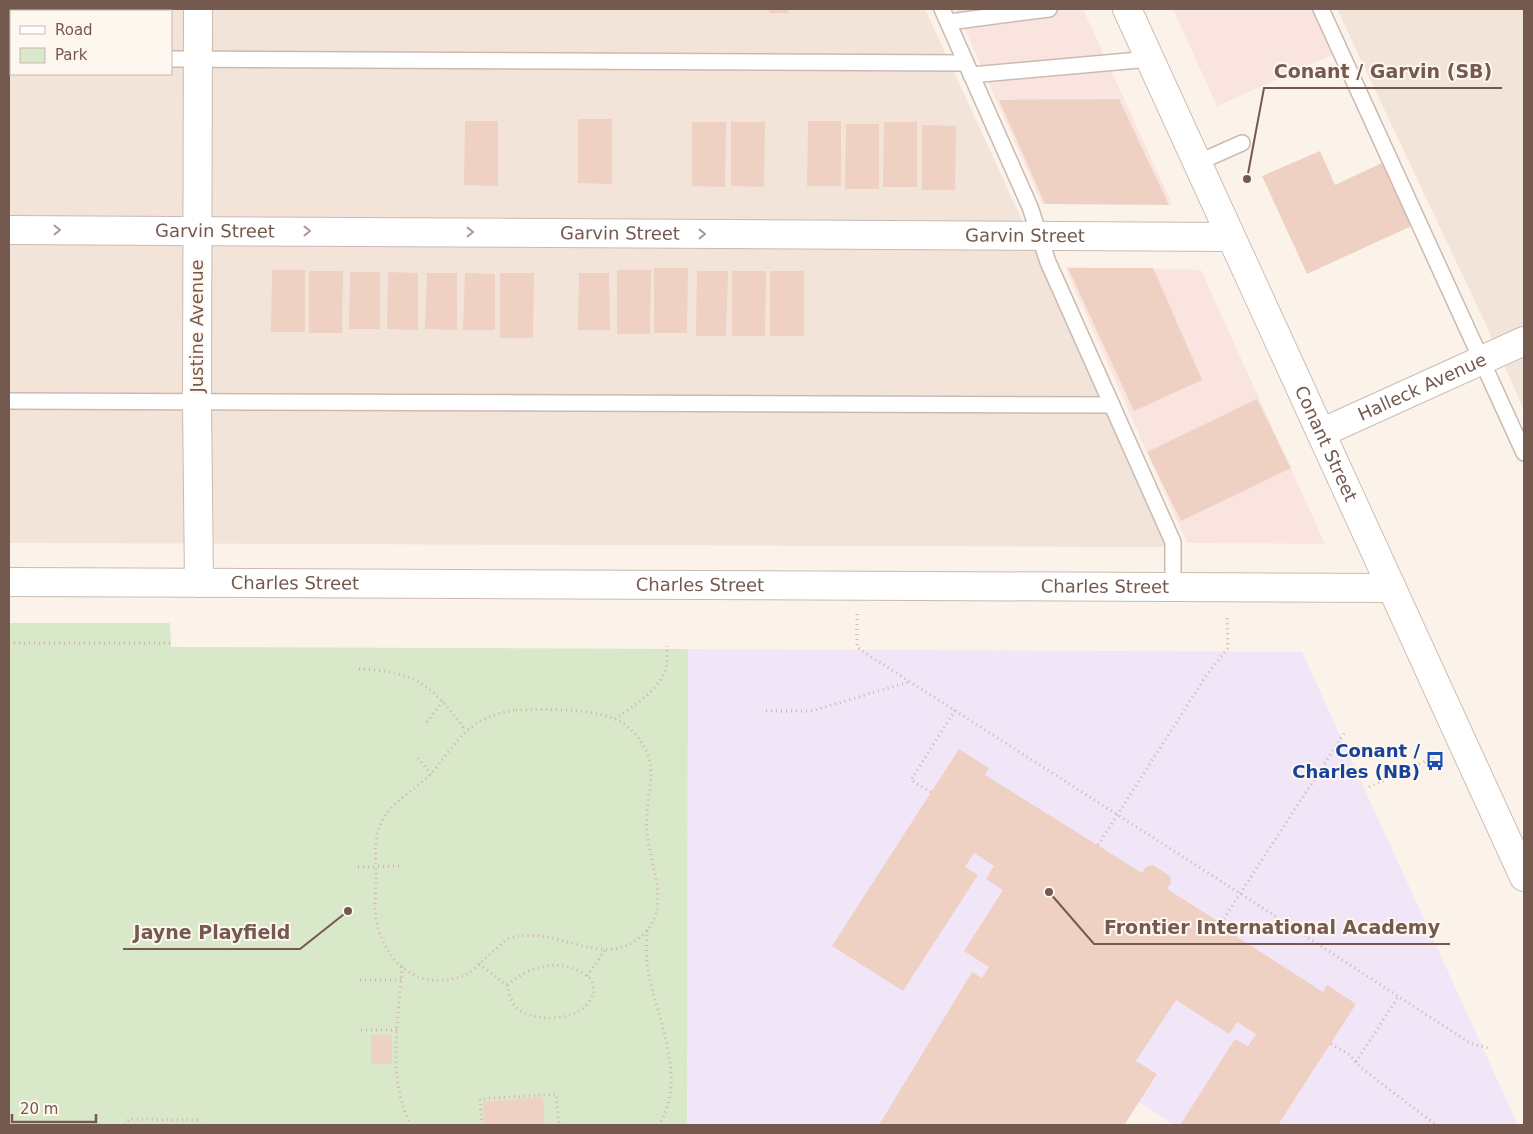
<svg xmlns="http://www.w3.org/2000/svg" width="1533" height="1134" font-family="'DejaVu Sans',sans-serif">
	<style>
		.residential { fill: #f2e4d9; fill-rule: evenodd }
		.commercial { fill: #fae4df }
		.education { fill: #f0e6f8 }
		.green { fill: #d8e8c9 }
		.building { fill: #eed1c3 }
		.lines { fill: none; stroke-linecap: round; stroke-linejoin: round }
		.service-casing { stroke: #ccbab0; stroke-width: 18 }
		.minor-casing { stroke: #ccbab0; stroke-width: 30 }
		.tertiary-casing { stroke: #ccbab0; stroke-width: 30 }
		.secondary-casing { stroke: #d1bcb1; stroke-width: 30 }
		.path { stroke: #d3b4a6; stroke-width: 3; stroke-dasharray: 1 4; stroke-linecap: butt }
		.service { stroke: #fff; stroke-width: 15 }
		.minor { stroke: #fff; stroke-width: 28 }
		.tertiary { stroke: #fff; stroke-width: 28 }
		.secondary { stroke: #fff; stroke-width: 28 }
		.oneway { stroke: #ac9b95 }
		.labels { text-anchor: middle; stroke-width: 4; stroke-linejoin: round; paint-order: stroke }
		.street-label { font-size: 18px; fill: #74594f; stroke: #fef7f0 }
		.transit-label { font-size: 18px; font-weight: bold; fill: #164399; stroke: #fef7f0; text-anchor: end }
		.leader { fill: none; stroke: #74594f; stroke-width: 2 }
		.callout-dot { fill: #74594f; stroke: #fef7f0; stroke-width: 2 }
		.callout-label { font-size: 19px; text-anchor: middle; font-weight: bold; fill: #74594f; stroke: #fef7f0; stroke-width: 4; stroke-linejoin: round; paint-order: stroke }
	</style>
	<rect width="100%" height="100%" fill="#fbf3ea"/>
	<g class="residential">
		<path d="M9,9H925L1166,534V547L9,543ZM11,11H171V74H11Z"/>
		<path d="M1337,9H1524V410L1487,327Z"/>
	</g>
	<g class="commercial">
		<path d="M956,9H1083L1172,204H1042Z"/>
		<path d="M1173,9H1311L1332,55L1217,106Z"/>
		<path d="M1065,267L1201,270L1325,544L1187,543Z"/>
	</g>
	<path class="education" d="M688,649L1302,652L1518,1125H1174L1139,1102L1124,1125H687Z"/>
	<path class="green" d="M9,623H170L171,647L688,649L687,1125H9Z"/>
	<g class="building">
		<rect x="769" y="9" width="19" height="4"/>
		<path d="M1119,99L1169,205L1045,204L999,100Z"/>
		<path d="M578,119H612V184L578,183Z"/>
		<path d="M465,121H498V186L464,185Z"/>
		<path d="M808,121H841V186H807Z"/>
		<path d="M692,122H726L725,187L692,186Z"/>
		<path d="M731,122H765L764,187L731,186Z"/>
		<path d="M884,122H917V187H883Z"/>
		<path d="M846,124H879V189H845Z"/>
		<path d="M922,125L956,126L955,190H922Z"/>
		<path d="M1320,151L1335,185L1386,161L1416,224L1307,274L1262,176Z"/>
		<path d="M654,268H688L687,333H654Z"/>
		<path d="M1068,268H1153L1202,380L1134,411Z"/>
		<path d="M272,270H305V332H271Z"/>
		<path d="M617,270H651L650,334H617Z"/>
		<path d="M309,271H343L342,333H309Z"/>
		<path d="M697,271H728L726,336H696Z"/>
		<path d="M732,271H766L765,336H732Z"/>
		<rect x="770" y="271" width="34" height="65"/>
		<path d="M350,272H380V329H349Z"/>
		<path d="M388,272L418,273V330L387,329Z"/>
		<path d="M427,273H457V330L425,329Z"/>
		<path d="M465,273L495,274V330H463Z"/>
		<path d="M500,273H534L533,338H500Z"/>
		<path d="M579,273H609L610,330H578Z"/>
		<path d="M1257,399L1291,468L1181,521L1147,452Z"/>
		<path d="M959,749L989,768L985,775L1142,873L1146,867L1153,865L1170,876L1171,883L1167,889L1227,927L1225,929L1323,992L1327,985L1356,1004L1278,1125H1180L1235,1039L1248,1046L1256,1034L1237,1022L1229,1034L1176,1000L1136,1061L1157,1074L1124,1125H879L972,972L982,978L989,967L964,951L1003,890L986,879L994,866L974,853L965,867L978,875L903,991L832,946Z"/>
		<rect x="371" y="1035" width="21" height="29"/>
		<path d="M543,1097L545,1125H484L483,1102Z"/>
	</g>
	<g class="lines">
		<g class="service-casing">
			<g id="service">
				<path d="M942,9L1030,207L1048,262L1173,542V587"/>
				<path d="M1321,9L1524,453"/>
				<path d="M949,22L1049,9"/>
				<path d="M9,59H11"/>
				<path d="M171,59L966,63"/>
				<path d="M971,75L1150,59"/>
				<path d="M1197,163L1242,143"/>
				<path d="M9,401L1112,405"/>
			</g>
		</g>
		<g class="minor-casing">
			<g id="minor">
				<path d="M198,9L197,402L199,583"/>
				<path id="s1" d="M9,230L1231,237"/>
				<path id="s2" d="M1321,433L1524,341"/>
			</g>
		</g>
		<g class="tertiary-casing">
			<g id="tertiary">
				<path id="s3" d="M9,582L1392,588"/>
			</g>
		</g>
		<g class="secondary-casing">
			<g id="secondary">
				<path id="s4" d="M1127,9L1524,877"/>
			</g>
		</g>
		<g class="path">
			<path d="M857,614V647L862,651L1241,894L1470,1043L1488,1048"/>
			<path d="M9,643H174"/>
			<path d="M359,669C415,671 433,685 465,730"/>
			<path d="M516,710C544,709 604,707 627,726C668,763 643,790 647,832C650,869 676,913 635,941C596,967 554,923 507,939L468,974C426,992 391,971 378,928C373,912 376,892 376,875C376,859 373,839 381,823C392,799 418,790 434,770C462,736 468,718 516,710Z"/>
			<path d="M766,711H812L908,682"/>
			<path d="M615,719C632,707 656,692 664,673C668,665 667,655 667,646"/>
			<path d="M427,722L443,701"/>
			<path d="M418,758L431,774"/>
			<path d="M1369,787L1437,756"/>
			<path d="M931,792L911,780L955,710"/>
			<path d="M1098,845L1206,676L1228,648L1227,615"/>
			<path d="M358,867L403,866"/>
			<path d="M1221,923L1345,732"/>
			<path d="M647,930C647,941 646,954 647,965C655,1016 689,1076 659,1125"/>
			<path d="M479,964L507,985C509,993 511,1004 518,1009C534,1021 567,1021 582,1009C587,1006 591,999 594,993L592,980C564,956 533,964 507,985"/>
			<path d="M402,967C399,1018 386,1078 411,1125"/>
			<path d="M587,976L605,950"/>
			<path d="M360,980H401"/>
			<path d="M361,1030H398"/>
			<path d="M1331,1044L1350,1055L1360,1067L1436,1125"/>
			<path d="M1356,1062L1398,997"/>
			<path d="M125,1125L129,1119L197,1120L200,1125"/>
			<path d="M482,1125L480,1099L556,1094L559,1125"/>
		</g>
		<use href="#service" class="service"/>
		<use href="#minor" class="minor"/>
		<use href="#tertiary" class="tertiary"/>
		<use href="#secondary" class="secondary"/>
	</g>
	<defs><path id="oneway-chevron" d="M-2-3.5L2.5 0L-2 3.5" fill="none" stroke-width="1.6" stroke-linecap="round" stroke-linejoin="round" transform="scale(1.25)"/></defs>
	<g class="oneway">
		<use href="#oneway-chevron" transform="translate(57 230)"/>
		<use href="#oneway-chevron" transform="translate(307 231)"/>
		<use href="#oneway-chevron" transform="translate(470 232)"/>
		<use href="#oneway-chevron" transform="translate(702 234)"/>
	</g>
	<defs>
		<g id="bus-bare" transform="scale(1.5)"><path d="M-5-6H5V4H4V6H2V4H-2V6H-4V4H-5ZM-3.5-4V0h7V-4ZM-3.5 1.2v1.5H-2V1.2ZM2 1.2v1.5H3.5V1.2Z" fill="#1a4fb4" stroke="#fef7f0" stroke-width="2.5" paint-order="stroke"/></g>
	</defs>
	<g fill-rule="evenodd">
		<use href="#bus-bare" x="1435" y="761"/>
	</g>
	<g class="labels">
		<g class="street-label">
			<text dy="6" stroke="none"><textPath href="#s1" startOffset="206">Garvin Street</textPath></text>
			<text dy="6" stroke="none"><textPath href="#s1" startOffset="611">Garvin Street</textPath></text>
			<text dy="6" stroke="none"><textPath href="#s1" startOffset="1016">Garvin Street</textPath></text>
			<text transform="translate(197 326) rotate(-90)" y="6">Justine Avenue</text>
			<text dy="6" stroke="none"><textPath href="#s2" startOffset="111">Halleck Avenue</textPath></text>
			<text dy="6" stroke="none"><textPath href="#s4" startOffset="478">Conant Street</textPath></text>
			<text dy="6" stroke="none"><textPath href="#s3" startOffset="286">Charles Street</textPath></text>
			<text dy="6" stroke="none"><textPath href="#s3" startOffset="691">Charles Street</textPath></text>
			<text dy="6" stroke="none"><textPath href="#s3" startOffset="1096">Charles Street</textPath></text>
		</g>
		<g class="transit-label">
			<text x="1420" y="757">Conant /<tspan x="1420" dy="21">Charles (NB)</tspan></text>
		</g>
	</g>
	<path class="leader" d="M1247 179L1264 88H1502M1049 892L1094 944H1450M348 911L300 949H123"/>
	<g class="callout-dot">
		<circle cx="1247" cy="179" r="5"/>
		<circle cx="1049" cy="892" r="5"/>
		<circle cx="348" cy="911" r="5"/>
	</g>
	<g class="callout-label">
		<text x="1383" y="78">Conant / Garvin (SB)</text>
		<text x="1272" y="934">Frontier International Academy</text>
		<text x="212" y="939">Jayne Playfield</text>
	</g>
	<rect width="1533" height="1134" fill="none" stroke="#74594f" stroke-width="20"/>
	<rect x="10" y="10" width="162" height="65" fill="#fef7f0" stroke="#c7b8b0"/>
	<rect x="20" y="26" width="25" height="8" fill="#ffffff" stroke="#c7b8b0"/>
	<text x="55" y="35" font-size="15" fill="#74594f">Road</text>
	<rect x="20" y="48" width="25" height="15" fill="#d8e8c9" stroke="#c7b8b0"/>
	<text x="55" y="60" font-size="15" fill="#74594f">Park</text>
	<path d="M12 1114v8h84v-8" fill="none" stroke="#74594f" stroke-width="2.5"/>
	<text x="20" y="1114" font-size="15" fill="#74594f" stroke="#fef7f0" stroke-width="4" paint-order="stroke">20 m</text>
</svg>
